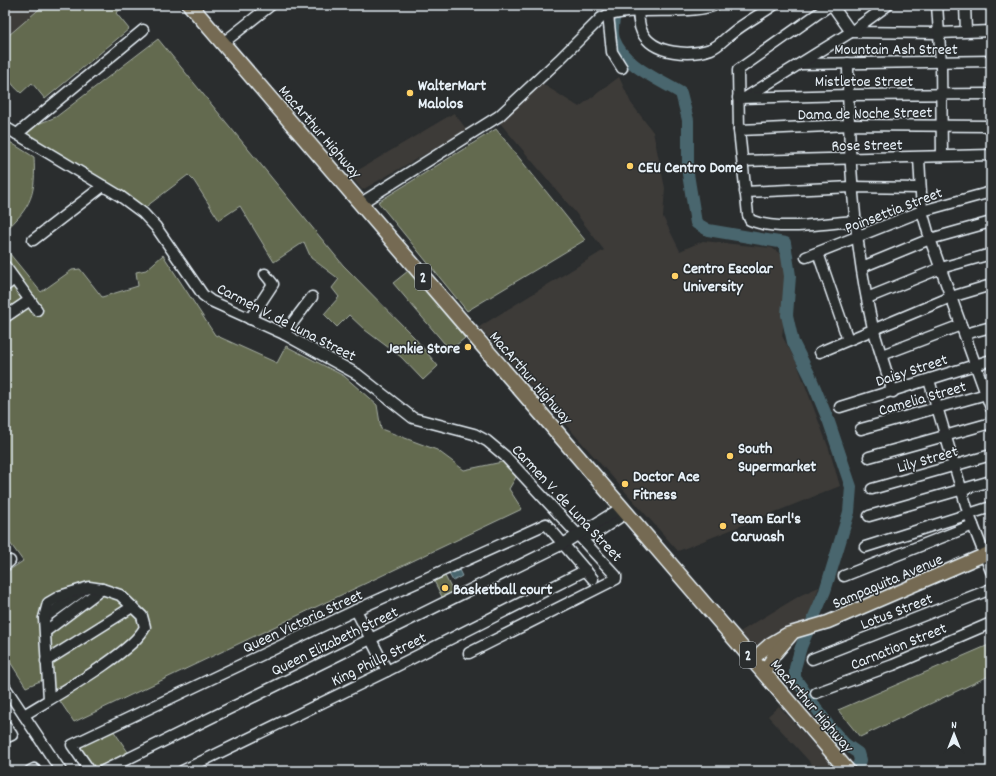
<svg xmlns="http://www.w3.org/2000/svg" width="996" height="776" font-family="Dekko,sans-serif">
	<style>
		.built { fill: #3d3b38 }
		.green { fill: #646a4f; stroke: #a6aea4 }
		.water { fill: #4a666e; stroke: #899ea5 }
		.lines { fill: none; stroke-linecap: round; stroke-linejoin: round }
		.river { stroke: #4a666e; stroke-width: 12 }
		.minor-casing { stroke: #e8f1f8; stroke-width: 13 }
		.major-casing { stroke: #e8f1f8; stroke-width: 15 }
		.highway-casing { stroke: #e8f1f8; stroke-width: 17 }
		.minor { stroke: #2a2d2e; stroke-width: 10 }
		.major { stroke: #746b52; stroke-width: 12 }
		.highway { stroke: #746b52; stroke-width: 14 }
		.poi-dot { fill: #ffd166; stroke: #2a2d2e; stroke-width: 1.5 }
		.labels { text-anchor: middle; stroke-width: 3; stroke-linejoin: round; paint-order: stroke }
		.shield { fill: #2a2d2e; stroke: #afb6bb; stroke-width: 1 }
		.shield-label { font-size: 15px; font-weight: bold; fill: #e8f1f8 }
		.street-label { font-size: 16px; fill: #e8f1f8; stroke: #2a2d2e }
		.poi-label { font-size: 16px; font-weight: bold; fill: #e8f1f8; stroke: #2a2d2e; text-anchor: start }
	</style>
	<rect width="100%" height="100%" fill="#2a2d2e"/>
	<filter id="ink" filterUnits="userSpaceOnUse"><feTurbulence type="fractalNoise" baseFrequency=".025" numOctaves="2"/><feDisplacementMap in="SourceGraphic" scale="8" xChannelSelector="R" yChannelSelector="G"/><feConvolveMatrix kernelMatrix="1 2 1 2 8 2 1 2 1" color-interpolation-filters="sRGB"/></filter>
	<g filter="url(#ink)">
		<g class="built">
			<path d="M5,5H44L9,35L5,36Z"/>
			<path d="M619,77L631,103L653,132L665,188L663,217L680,251L703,241L772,248L783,256L788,270L789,283L782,336L796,361L829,449L840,486L678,551L479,327L604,250L575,212L500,123L541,83L579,107Z"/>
			<path d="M454,113L467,130L362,190L350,175Z"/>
			<path d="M819,587L806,624L793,629L754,650L738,633L801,595Z"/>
			<path d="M779,706L832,765L825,771H818L768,716Z"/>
		</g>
		<g class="green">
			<path d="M44,5H126L116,13L129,29L45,99L32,83L21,93C0,75 5,61 5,36L9,35Z"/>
			<path d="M158,39L343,265L414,337L438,366L423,380L401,357L365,330L349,315L337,327L324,314L339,297L332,288L339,279L311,258L304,242L274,262L240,206L219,220L194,181L188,175L143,209L22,135L30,127L56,117Z"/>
			<path d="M496,129L585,240L467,311L378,202Z"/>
			<path d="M5,139L34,157C36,194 32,206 5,231Z"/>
			<path d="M5,248L41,292L72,270L80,269L102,297L138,286L136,272L146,270L163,255L215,335L277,363L286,346L344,376L377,405L381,429L437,450L464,470L502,462L516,477L509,489L522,509L74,722L45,679L26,687L5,654V573L23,561L5,536Z"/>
			<path d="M408,271L465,338L450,350L393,283Z"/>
			<path d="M445,576L455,596L444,601L434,581Z"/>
			<path d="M991,644V675L860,737L838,710Z"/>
			<path d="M113,730L128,752L91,770L78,748Z"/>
		</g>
		<g class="water">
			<path d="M459,570L462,576L453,581L449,574Z"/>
			<path d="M857,748L862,758L861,765L853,771H837L855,762L857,756L853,751Z"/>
		</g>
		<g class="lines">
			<path class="river" d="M616,5C616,16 610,28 614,39C624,66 658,79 681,93L688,120V174L696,223L708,230L785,243L790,276L787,315L793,342L810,376L829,422L851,487L849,512L825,591L801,647L795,668V678L829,726L845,744L858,753L860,760L859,763"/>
			<g class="minor-casing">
				<g id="minor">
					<path d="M638,5C638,14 638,24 642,32C653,55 691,56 711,49C720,45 724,39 731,34C744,23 760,15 774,5"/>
					<path d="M830,5L738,70L739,130L748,215L750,220C778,232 825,223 855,221"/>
					<path d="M832,5L851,32L939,33L991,31"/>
					<path d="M937,5L941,63L942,156"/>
					<path d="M965,5L966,31"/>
					<path d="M608,15L612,52L622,68"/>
					<path d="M223,43L271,5"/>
					<path d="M848,63C848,151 853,242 873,328C879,349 886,370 893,392"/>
					<path d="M801,64L991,61"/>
					<path d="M748,96L851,32L888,5"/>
					<path d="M738,98L848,95L991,94"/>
					<path d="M5,127L120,196L143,213L156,227L203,295L211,301L284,334L357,374L413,418L474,434L487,441L505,456L616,576V579L469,653"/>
					<path d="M739,130L850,125L991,126"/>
					<path d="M17,134L143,30"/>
					<path d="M919,158L922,211L930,239L991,408"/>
					<path d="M743,161L991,155"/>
					<path d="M745,192L852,187L920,188"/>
					<path d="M361,203L499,116L559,60L601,18C623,8 662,12 688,10C697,9 707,9 715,5"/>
					<path d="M33,240L103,186"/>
					<path d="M818,253L848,340"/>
					<path d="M806,257L922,211L991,192"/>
					<path d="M5,266L37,310"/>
					<path d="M862,267L930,239L991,222"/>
					<path d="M5,286L14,279"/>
					<path d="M867,298L941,268L991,254"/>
					<path d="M5,317L30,300"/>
					<path d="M250,319L273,284L265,274"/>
					<path d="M284,334L312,297"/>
					<path d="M965,334L991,327"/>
					<path d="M820,352L951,297L991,285"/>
					<path d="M882,355L961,325"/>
					<path d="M929,380L969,515L991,571"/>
					<path d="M840,407L991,360"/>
					<path d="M861,429L990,393"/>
					<path d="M869,457L991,423"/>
					<path d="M872,489L991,455"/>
					<path d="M869,516L991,481"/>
					<path d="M577,536L593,535L626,513"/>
					<path d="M865,547L991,507"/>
					<path d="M5,565L10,561"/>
					<path d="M844,576L973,525"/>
					<path d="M356,610L387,671"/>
					<path d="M44,618L82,591"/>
					<path d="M46,631L102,589"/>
					<path d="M812,659L991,589"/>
					<path d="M46,661L132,607"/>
					<path d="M5,687L61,771"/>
					<path d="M816,693L893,665L991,623"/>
					<path d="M24,715C51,698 133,653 145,627L142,616L120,595L102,589L89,587L60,596L48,603L44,618L49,699"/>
					<path d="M5,725L12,735L5,738"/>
					<path d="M30,771L34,769L36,771"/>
					<path d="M90,771L72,745L356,610L546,524L593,579"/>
					<path d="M103,771L563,544L621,508"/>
					<path d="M182,771L387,671L586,570"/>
				</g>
			</g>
			<g class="major-casing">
				<g id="major">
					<path d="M752,660L770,644L787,634L828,622L991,552"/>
					<path d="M764,672L774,655L792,634"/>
				</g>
			</g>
			<g class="highway-casing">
				<path id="highway" d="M190,5L848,771"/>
			</g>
			<use href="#minor" class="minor"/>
			<use href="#major" class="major"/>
			<use href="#highway" class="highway"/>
		</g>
	</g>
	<g class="poi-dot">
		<circle cx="410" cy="93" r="4"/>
		<circle cx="630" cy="166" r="4"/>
		<circle cx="675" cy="276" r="4"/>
		<circle cx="468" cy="347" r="4"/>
		<circle cx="730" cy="456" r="4"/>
		<circle cx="625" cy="484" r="4"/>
		<circle cx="723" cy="526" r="4"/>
		<circle cx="445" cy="588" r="4"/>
	</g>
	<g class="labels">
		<g class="shield">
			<rect x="415" y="264" width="16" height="26" rx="3"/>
			<rect x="740" y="642" width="16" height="26" rx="3"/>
		</g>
		<g class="shield-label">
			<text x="423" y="282">2</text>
			<text x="748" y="660">2</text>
		</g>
		<g class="street-label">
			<text x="896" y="54">Mountain Ash Street</text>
			<text x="864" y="86">Mistletoe Street</text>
			<text transform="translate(865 112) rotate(-1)" y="6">Dama de Noche Street</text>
			<text transform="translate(321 131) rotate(49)" y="6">MacArthur Highway</text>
			<text transform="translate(867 144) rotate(-1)" y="6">Rose Street</text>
			<text transform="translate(893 209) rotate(-21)" y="6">Poinsettia Street</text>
			<text transform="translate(287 321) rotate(27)" y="6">Carmen V. de Luna Street</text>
			<text transform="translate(911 369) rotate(-18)" y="6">Daisy Street</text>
			<text transform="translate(532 377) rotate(49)" y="6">MacArthur Highway</text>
			<text transform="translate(922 397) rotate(-16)" y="6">Camelia Street</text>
			<text transform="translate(927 458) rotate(-16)" y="6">Lily Street</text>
			<text transform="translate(568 502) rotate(47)" y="6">Carmen V. de Luna Street</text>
			<text transform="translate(887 580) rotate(-23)" y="6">Sampaguita Avenue</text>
			<text transform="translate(896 610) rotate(-21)" y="6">Lotus Street</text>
			<text transform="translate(302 620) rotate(-25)" y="6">Queen Victoria Street</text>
			<text transform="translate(334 640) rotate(-26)" y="6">Queen Elizabeth Street</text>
			<text transform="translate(898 645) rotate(-22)" y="6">Carnation Street</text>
			<text transform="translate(378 658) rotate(-26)" y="6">King Phillp Street</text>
			<text transform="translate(813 705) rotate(49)" y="6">MacArthur Highway</text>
		</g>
		<g class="poi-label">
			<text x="418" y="90">WalterMart<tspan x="418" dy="18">Malolos</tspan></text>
			<text x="638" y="172">CEU Centro Dome</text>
			<text x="683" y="273">Centro Escolar<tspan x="683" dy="18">University</tspan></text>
			<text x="460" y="353" text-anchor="end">Jenkie Store</text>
			<text x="738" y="453">South<tspan x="738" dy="18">Supermarket</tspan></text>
			<text x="633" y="481">Doctor Ace<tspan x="633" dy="18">Fitness</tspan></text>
			<text x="731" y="523">Team Earl's<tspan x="731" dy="18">Carwash</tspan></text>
			<text x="453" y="594">Basketball court</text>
		</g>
	</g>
	<rect width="996" height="776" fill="none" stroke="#2a2d2e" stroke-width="20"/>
	<rect x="10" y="10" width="976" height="756" fill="none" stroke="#e8f1f8" stroke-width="1.5" filter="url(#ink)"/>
	<g transform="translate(954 734)" stroke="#2a2d2e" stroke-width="3" paint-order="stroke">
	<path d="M0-3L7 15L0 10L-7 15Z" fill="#e8f1f8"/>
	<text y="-6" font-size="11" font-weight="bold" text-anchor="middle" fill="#e8f1f8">N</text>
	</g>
</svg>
